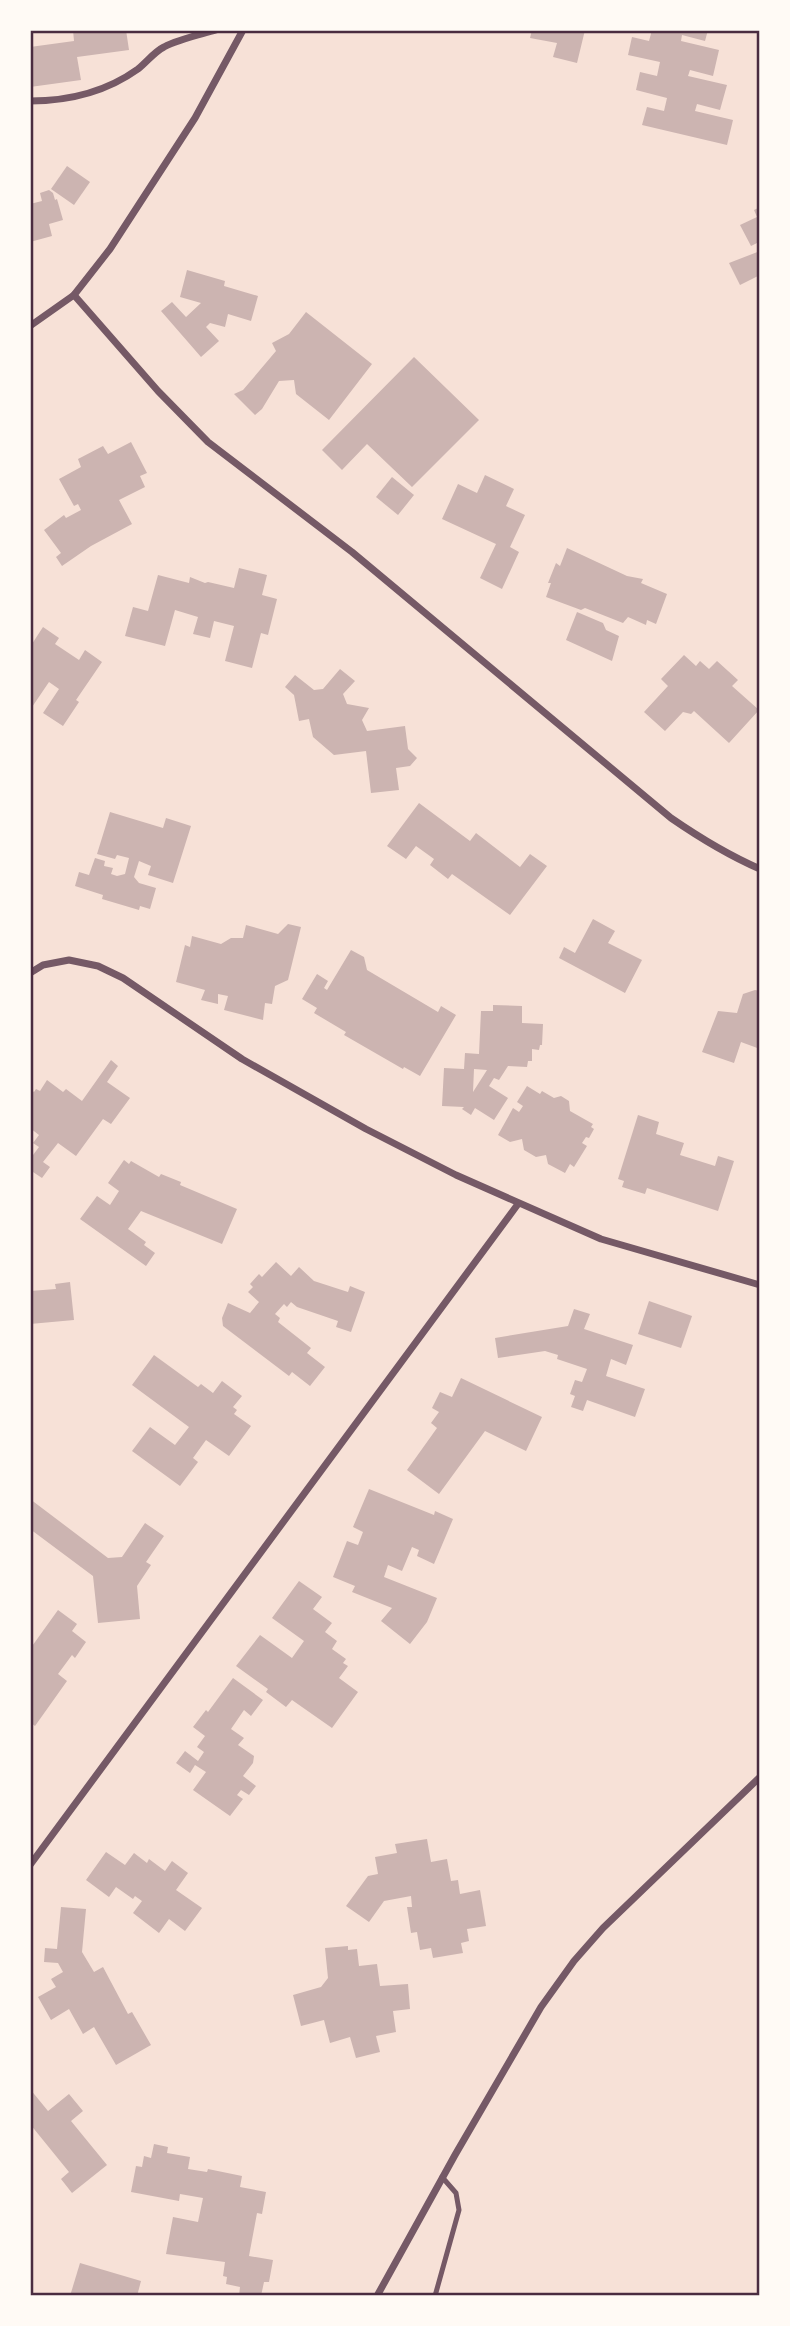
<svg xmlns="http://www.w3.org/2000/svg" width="790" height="2326" font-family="'PT Sans',sans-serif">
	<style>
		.building { fill: #ccb4b1; fill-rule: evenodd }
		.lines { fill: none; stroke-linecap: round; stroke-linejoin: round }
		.service { stroke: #755966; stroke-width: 5 }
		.minor { stroke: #755966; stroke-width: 7 }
		.neatline { fill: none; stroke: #4a2c40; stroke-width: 2.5 }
	</style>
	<rect width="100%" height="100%" fill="#f7e1d7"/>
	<g class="building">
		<path d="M73,30H126L129,50L77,57L81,80L30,87V47L74,41Z"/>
		<path d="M532,30H585L577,63L553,57L557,43L530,38Z"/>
		<path d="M652,30H708L705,41L682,35L681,41L719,50L713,76L690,70L688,76L727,85L720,110L697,104L695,111L733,120L727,145L642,125L647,107L664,111L667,98L636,90L640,72L657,76L660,62L628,55L632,37L649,41Z"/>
		<path d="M67,166L90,182L74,205L51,189Z"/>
		<path d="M49,190L53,193L55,200L57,199L63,220L49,224L52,236L30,242V204L42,201L40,193Z"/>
		<path d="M760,207V249L757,243L751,246L740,225L757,217L754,210Z"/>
		<path d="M760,251V275L740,285L729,263Z"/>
		<path d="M187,270L225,281L224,286L258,296L251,321L228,314L225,327L210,323L206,327L219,341L201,357L161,311L172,302L186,317L201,303L180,297Z"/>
		<path d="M306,312L372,364L329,420L296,394L294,380L279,381L262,409L255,415L234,394L243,390L276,351L272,343L289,334Z"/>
		<path d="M414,357L479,420L412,487L367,444L342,470L322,450Z"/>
		<path d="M131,442L147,473L140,476L145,487L119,500L132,524L91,546L62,566L56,557L61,553L44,530L64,515L66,518L81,510L78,504L74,506L59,479L81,467L78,459L103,446L108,454Z"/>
		<path d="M485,475L514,489L506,506L525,515L510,547L519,552L502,589L480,578L496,544L442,519L458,484L477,493Z"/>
		<path d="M392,477L414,495L398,515L376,497Z"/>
		<path d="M567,548L627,576L643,579L641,583L667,594L656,624L647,620L646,625L628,617L623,623L585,608L581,610L546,597L551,583H548L556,563L560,566Z"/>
		<path d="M239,568L267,575L262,595L277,599L268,635L261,633L252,668L225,661L234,626L214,621L210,638L193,634L198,617L175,610L165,646L125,636L133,607L148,611L158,575L189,583L190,577L205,583L208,582L234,588Z"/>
		<path d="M577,612L603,623L606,630L619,636L612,661L566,640Z"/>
		<path d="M43,627L59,638L55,644L79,660L85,650L102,662L76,700L79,702L63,726L43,713L59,689L49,682L30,710V647Z"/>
		<path d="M684,655L696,666L700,661L709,669L717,661L738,680L732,686L759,710L729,743L694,711L691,714L683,712L665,731L644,712L668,686L661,679Z"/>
		<path d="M340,669L355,681L343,694L347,704L369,708L362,720L367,731L405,726L408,749L417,758L410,766L396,768L399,790L371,793L366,751L334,755L313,737L309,719L299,721L294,695L285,687L295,675L314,690L323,689Z"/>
		<path d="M419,803L470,841L476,833L520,867L530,854L547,866L510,915L452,874L448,879L430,865L434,859L416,846L406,859L387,846Z"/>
		<path d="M110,812L163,828L166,818L191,826L173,883L148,875L151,866L139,861L134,877L139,883L156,888L150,909L140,906L139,910L102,899L103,895L75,886L79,872L89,875L95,858L105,861L104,866L113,868L111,874L117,876L125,874L129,858L117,855L115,859L97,854Z"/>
		<path d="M593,919L615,931L608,943L642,960L625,993L559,958L564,947L575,953Z"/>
		<path d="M288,924L301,927L288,980L275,986L272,1004L265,1003L263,1020L224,1010L228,996L218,994V1004L201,1000L205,990L176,982L185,945L190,947L192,936L221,944L231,938H243L246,925L278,934Z"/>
		<path d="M351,950L364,957L367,970L438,1012L441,1006L456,1015L420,1076L404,1067L403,1069L344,1035L346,1032L314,1013L317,1008L302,999L317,974L328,981L324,988L327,990Z"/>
		<path d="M755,990L760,991V1049L741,1042L734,1063L702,1052L718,1011L737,1013L743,994Z"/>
		<path d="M493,1005L522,1006V1023L543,1024L542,1045H540L539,1050L532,1049V1061H528L527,1067L508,1066L499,1080L494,1078L489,1086L508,1098L494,1120L475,1108L471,1115L462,1109L464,1107L442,1106L444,1068L464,1069L465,1053L479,1054L481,1011H493ZM474,1069L487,1070L473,1092Z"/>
		<path d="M111,1060L118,1066L107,1082L130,1098L111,1124L103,1119L76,1156L58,1143L43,1162L50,1167L42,1178L30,1170V1152L33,1155L39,1147L33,1143L39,1135L30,1128V1089L34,1092L36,1089L40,1091L47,1080L63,1092L66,1089L82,1101Z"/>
		<path d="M527,1086L540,1094L542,1091L554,1098L561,1096L569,1101L570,1111L593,1124L591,1127L594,1129L589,1138L586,1137L582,1143L587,1146L574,1167L570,1164L565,1173L548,1164L546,1155L536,1157L524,1150L522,1139L510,1142L498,1135L513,1108L519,1112L523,1106L517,1102Z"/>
		<path d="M638,1115L659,1122L656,1134L684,1143L680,1155L715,1166L718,1156L734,1161L718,1211L647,1188L645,1194L622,1187L624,1181L618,1179Z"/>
		<path d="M124,1160L129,1164L131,1161L159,1177L161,1174L181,1182L180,1185L237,1209L222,1244L141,1211L128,1229L146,1242L144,1245L155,1253L146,1266L80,1219L97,1196L110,1205L119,1191L108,1183Z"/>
		<path d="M276,1262L291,1276L299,1267L314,1281L348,1292L350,1286L365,1292L351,1332L336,1327L338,1321L297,1307L291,1302L287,1307L284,1304L275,1314L280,1318L278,1322L311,1348L307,1353L325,1367L310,1386L292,1372L289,1376L223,1326L222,1318L228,1303L250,1313L259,1302L248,1292L253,1287L250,1284L259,1274L262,1277Z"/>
		<path d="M70,1282L74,1320L30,1324V1291L56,1289L55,1284Z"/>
		<path d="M649,1301L692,1316L681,1348L638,1334Z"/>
		<path d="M574,1309L590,1314L584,1329L633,1345L626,1365L611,1359L606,1376L645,1389L635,1417L587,1400L583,1411L571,1407L575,1396L570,1394L575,1380L582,1382L587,1369L557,1359L558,1355L545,1351L498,1358L495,1338L568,1326Z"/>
		<path d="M154,1355L198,1387L201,1384L213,1393L222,1381L242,1396L233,1407L237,1410L234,1414L251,1426L229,1456L206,1440L193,1458L198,1462L180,1486L132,1451L150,1427L175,1445L189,1427L132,1385Z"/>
		<path d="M461,1378L542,1417L526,1451L485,1431L439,1494L407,1470L437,1428L431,1423L439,1412L432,1408L440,1392L452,1397Z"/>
		<path d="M369,1489L434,1515L435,1511L453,1519L434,1564L417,1556L419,1550L412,1547L402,1571L388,1565L384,1577L437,1598L427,1622L410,1644L381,1621L392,1608L352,1592L355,1586L333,1577L347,1541L358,1545L363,1532L353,1527Z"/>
		<path d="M30,1499L108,1558L122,1557L145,1523L164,1536L146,1562L151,1565L137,1586L140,1619L98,1623L93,1576L30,1529Z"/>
		<path d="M299,1581L322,1597L313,1609L332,1623L325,1632L337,1641L332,1649L346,1659L343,1663L348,1666L339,1678L358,1692L332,1728L292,1700L286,1707L266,1692L268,1689L236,1666L260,1635L292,1658L304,1641L272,1618Z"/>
		<path d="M58,1610L77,1624L72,1631L86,1642L75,1658L72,1655L58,1674L67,1681L35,1726L30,1722V1649Z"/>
		<path d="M233,1678L263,1700L251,1716L244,1710L231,1729L244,1738L238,1745L254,1756L253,1763L243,1776L256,1786L249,1795L241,1790L237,1795L243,1799L230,1816L193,1790L206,1772L195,1765L190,1773L176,1763L185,1751L198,1761L204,1752L197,1747L205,1736L193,1727L206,1710L208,1712Z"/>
		<path d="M427,1839L431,1862L447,1859L451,1881L458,1880L460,1894L480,1890L486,1926L467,1929L469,1941L461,1943L463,1953L433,1958L431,1948L420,1950L417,1932L411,1933L407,1907H412L411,1896L384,1901L369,1922L346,1906L368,1876L378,1874L375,1857L397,1853L395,1844Z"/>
		<path d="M106,1852L125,1865L134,1853L147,1863L149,1859L165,1871L172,1861L188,1873L176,1890L202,1908L185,1931L169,1919L159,1933L133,1913L142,1901L135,1896L133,1899L116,1887L109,1897L86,1880Z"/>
		<path d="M61,1907L86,1909L82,1952L94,1972L103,1967L128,2014L132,2012L151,2045L116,2065L94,2027L83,2034L69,2009L51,2020L38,1997L56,1987L51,1979L63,1972L58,1963L44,1962L45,1948L57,1949Z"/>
		<path d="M348,1946V1950L357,1949L359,1966L377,1964L380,1986L408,1984L410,2009L393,2011L396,2032L376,2036L380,2052L356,2058L350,2037L330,2043L324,2020L301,2026L293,1995L321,1987L328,1978L325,1948Z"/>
		<path d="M30,2089L48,2111L69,2094L83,2111L71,2121L107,2165L72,2193L61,2179L69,2172L30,2124Z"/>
		<path d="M154,2144L168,2147L167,2153L190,2157L188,2169L207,2172L208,2169L242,2176L240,2187L266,2192L262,2214L257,2213L249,2256L273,2260L269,2282H264L261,2296H239L240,2287L226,2284L227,2277L223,2276L225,2262L166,2254L173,2217L198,2222L203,2198L180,2194L179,2201L131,2192L136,2166L142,2167L144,2156L151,2158Z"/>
		<path d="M80,2263L141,2281L137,2296H70Z"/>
	</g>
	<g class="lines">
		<path class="service" d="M435,2296L459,2210L456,2193L442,2177"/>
		<g class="minor">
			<path d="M30,101C70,101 106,92 138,69C147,62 154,52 164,47C179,39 199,35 216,30"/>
			<path d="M74,295L158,391L208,442L352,552L671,818C700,838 728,855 760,869"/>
			<path d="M30,326L74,295L110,249L195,118L243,30"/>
			<path d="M30,973L43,965L69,960L98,966L123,978L242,1059L366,1129L456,1175L601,1239L760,1285"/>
			<path d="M30,1865L518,1204"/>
			<path d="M377,2296L455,2155L541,2007L574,1961L603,1928L760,1777"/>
		</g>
	</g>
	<rect width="790" height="2326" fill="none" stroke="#fffaf5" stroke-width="63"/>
	<rect x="32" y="32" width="726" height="2262" class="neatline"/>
</svg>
